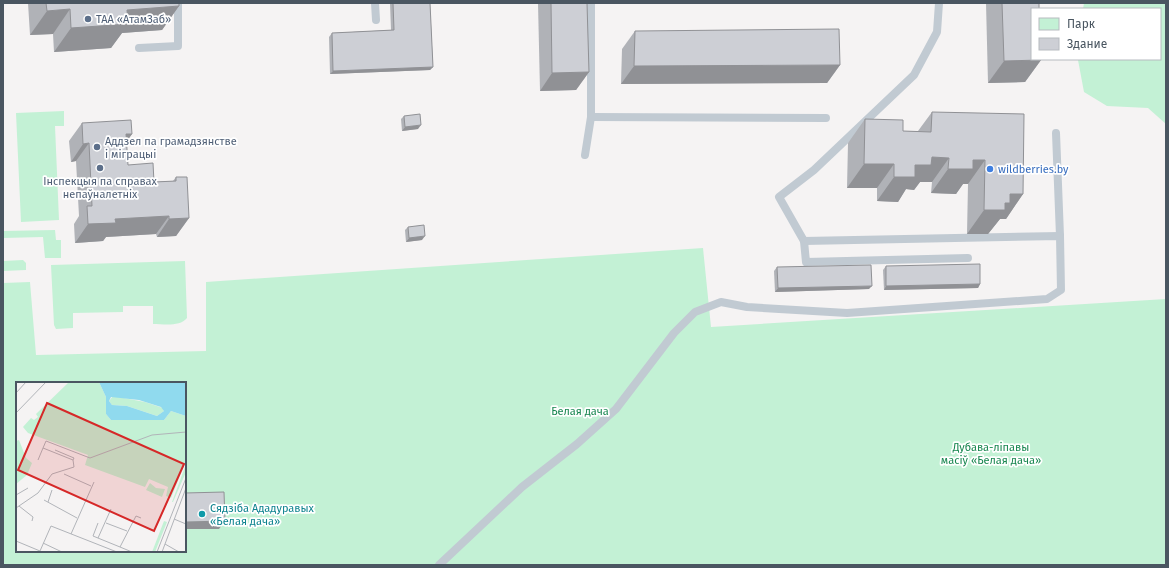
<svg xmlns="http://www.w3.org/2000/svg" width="1169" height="568" font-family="'Fira Sans',sans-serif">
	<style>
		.green { fill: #c3f1d5; fill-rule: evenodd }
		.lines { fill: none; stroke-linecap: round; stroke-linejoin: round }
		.lane { stroke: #c1cad2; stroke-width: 8 }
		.wall { fill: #b0b2b7 }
		.shaded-wall { fill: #909195 }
		.building { fill: #cdcfd5; stroke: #909195 }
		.service-dot { fill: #5c6f8a; stroke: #fff; stroke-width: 1.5 }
		.shop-dot { fill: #3f7fe0; stroke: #fff; stroke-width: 1.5 }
		.culture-dot { fill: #0f9aa8; stroke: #fff; stroke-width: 1.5 }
		.labels { text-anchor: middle; stroke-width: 3.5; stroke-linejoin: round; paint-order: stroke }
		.service-label { font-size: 11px; fill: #4e5e75; stroke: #fff; text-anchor: start }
		.shop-label { font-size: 11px; fill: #366cbe; stroke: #fff; text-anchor: start }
		.park-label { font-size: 11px; fill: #17864f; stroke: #fff }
		.culture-label { font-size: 11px; fill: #0d838f; stroke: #fff; text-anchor: start }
		.inset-road { fill: none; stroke: #b1b4b9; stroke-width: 1 }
		.view { fill: #d62828; fill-opacity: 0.15; stroke: #d62828; stroke-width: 2 }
		.inset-edge { fill: none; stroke: #4a5661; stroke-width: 2 }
	</style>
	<rect width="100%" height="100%" fill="#f5f3f3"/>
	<g class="green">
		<path d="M1084,3H1166V124L1148,108L1107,106L1084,92L1078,60L1160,59V9H1083Z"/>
		<path d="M64,111V126H55L59,220L21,222L16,113Z"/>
		<path d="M55,230L56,240H61V258H45L43,237L3,238V231Z"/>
		<path d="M703,248L711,327L1166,299V565H3V283L30,282L36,355L206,351V282ZM17,383H185V551H17Z"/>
		<path d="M23,260L26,263V270L3,271V261Z"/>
		<path d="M185,261L187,318C180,327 164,324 153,324V306H123V312L73,313V328L56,329L54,325L51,265Z"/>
	</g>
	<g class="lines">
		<g class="lane">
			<path d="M375,3L376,20"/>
			<path d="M139,48L178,46V3"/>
			<path d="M591,117L826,118"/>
			<path d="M1056,133L1060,236"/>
			<path d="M585,155L591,117V3"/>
			<path d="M804,241L806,262L968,258"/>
			<path d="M439,565L522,487L577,444L616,409L674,333L695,312L721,302L747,307L847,313L1047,299L1061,290L1060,236L804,241L779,197L814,170L914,75L937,32L939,3"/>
		</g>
	</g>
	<g class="wall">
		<path d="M28,3H179V6L162,30L122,33L111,48L54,52L53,34L30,35Z"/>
		<path d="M390,3H430L433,67L430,70L330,74L329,37L332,33L391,30Z"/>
		<path d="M538,3H587L589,72L576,90L540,91Z"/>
		<path d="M986,3H1039L1041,60L1025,82L988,83Z"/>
		<path d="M635,31L840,65L827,83L621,84L622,49Z"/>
		<path d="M932,112L1023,194L1006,219H1000L988,234H967L968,184H963L956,194L931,193L932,182H920L914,190L906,189L898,202L877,201V188H847L848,143L865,119L903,131H918Z"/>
		<path d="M404,116L418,129L402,131L401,119Z"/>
		<path d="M82,123L132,134L126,142L128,165L154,182L173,181L176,177L189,218L176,236L157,237L156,234L106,237L103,241L75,243L74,224L79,216L76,161L71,162L69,141Z"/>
		<path d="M408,227L422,240L406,242L405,230Z"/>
		<path d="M886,266L980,284L978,288L884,290L883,270Z"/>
		<path d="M777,267L869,289L775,292L774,271Z"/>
	</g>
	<g class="shaded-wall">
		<path d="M179,6L162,30L122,33L111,48L54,52L71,28L127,10Z"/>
		<path d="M70,9L53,34L30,35L47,11Z"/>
		<path d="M1041,60L1025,82L988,83L1004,61Z"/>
		<path d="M840,65L827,83L621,84L634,66Z"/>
		<path d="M433,67L430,70L330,74L333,71Z"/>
		<path d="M589,72L576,90L540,91L552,73Z"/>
		<path d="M421,125L418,129L402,131L405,127Z"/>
		<path d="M126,134H132L119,152Z"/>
		<path d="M89,143L76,161L71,162L83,144Z"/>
		<path d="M932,157L949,158L932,182H920L914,190L906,189L898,202L877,201L894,177L915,165Z"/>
		<path d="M973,160H985L968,184H963L956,194L931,193L948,169Z"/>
		<path d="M864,164H894L877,188H847Z"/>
		<path d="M1010,194H1023L1006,219H1000L988,234H967L984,210Z"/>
		<path d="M169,216L156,234L106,237L103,241L75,243L88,224L115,219Z"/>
		<path d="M189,218L176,236L157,237L169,219Z"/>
		<path d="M425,236L422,240L406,242L409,238Z"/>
		<path d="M980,284L978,288L884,290L886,286Z"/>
		<path d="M872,286L869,289L775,292L778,288Z"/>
		<path d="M225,521L219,529H185V522Z"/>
	</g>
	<g class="building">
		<path d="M46,3H179V6L127,10L128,24L71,28L70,9L47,11Z"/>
		<path d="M393,3H430L433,67L333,71L332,33L394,30Z"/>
		<path d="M551,3H587L589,72L552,73Z"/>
		<path d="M1002,3H1039V9H1032V59H1041V60L1004,61Z"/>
		<path d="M839,29L840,65L634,66L635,31Z"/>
		<path d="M932,112L1024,114L1023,194H1010V203H1005V210H984L985,160H973V169H948L949,158L932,157L931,165H915V177H894V164H864L865,119L903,120V131L931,132Z"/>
		<path d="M420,114L421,125L405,127L404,116Z"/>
		<path d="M131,120L132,134H126L128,165L153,163L154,182L176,181V177H187L189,218L169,219V216L115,219L116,223L88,224L87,206H92L89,143L83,144L82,123Z"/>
		<path d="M424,225L425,236L409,238L408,227Z"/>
		<path d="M980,264V284L886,286V266Z"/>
		<path d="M871,265L872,286L778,288L777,267Z"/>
		<path d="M224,492L225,521L185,522V493Z"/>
	</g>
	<g class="service-dot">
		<circle cx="88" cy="19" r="4"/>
		<circle cx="97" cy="147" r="4"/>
		<circle cx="100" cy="168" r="4"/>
	</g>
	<circle class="shop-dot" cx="990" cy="169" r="4"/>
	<circle class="culture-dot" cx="202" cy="514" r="4"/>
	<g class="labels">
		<g class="service-label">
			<text x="96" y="23">ТАА «АтамЗаб»</text>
			<text x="105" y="145">Аддзел па грамадзянстве<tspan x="105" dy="13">і міграцыі</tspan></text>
			<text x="100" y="185" text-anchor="middle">Інспекцыя па справах<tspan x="100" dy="13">непаўналетніх</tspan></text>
		</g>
		<g class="shop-label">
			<text x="998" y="173">wildberries.by</text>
		</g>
		<g class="park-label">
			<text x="580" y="415">Белая дача</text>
			<text x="991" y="451">Дубава-ліпавы<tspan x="991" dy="13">масіў «Белая дача»</tspan></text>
		</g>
		<g class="culture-label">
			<text x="210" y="512">Сядзіба Ададуравых<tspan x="210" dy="13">«Белая дача»</tspan></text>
		</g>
	</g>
	<g transform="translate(16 382)">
		<rect width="170" height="170" fill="#f5f3f3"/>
		<path d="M53,0H83L90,15V32L95,38H148L155,29L170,34V79L155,116L150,114L152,105L133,97L129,105L69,83L72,73L12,51L7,45L15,36L18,38L22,35L20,32ZM97,14L129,20L147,26L148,29L141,34L111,24L96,23L93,19ZM3,58L10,76L16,81L11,93L0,102V59ZM170,82V90L157,120H156ZM134,101L140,106L149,107L146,115L130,108ZM148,139L151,140L139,170H136Z" fill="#c3f1d5"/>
		<path d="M83,0H170V34L155,29L148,38H95L90,32V15ZM95,15L123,18L145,25L148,29L141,34L111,24L96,23L93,19Z" fill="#90daee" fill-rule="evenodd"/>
		<path class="inset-road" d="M0,11L10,0M0,31L30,0M39,68L58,76L57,78M22,78L27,66M48,92L75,104M0,113L12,106M28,118L61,136M32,120L36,108M3,124L17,135L16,139M0,126L22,111L36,92L58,85L57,78L27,66L30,59L74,76L136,53L170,50M158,137L170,142M82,141L77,154L104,165M90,141L111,149M55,152L78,100M82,156L95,127M0,159L24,169L35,144L101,170M27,161L46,170M149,162L163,170M116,170L104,165L120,134L125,136M141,170L170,96M146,170L170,106"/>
		<path class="view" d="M31,21L168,82L138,149L2,88Z"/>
		<rect width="170" height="170" class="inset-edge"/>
	</g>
	<rect width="1169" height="568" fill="none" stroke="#4a5661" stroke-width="8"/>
	<rect x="1031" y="8" width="130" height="52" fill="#ffffff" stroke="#b7bbc0"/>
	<rect x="1039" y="18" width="20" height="12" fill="#c3f1d5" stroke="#b7bbc0"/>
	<text x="1067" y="28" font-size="12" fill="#4a5661">Парк</text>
	<rect x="1039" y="38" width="20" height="12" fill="#cdcfd5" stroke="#b7bbc0"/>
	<text x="1067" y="48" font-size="12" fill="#4a5661">Здание</text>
</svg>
